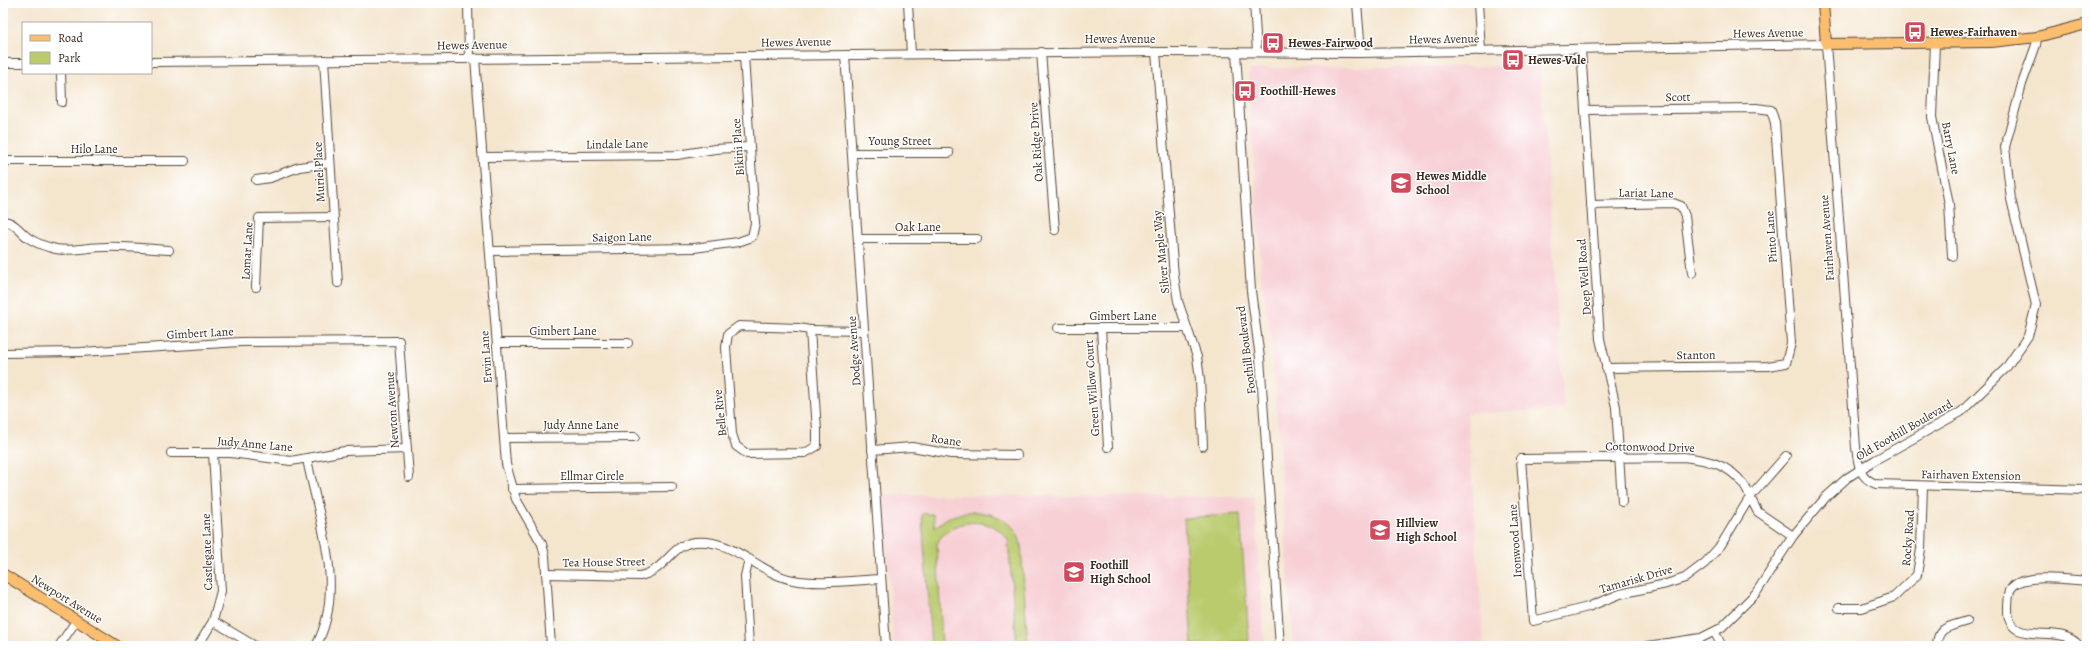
<svg xmlns="http://www.w3.org/2000/svg" width="2090" height="649" font-family="Alegreya,serif">
	<style>
		.built { fill: #f7cfd4 }
		.green { fill: #bacb6d; stroke: #7a7a46 }
		.lines { fill: none; stroke-linecap: round; stroke-linejoin: round }
		.minor-casing { stroke: #574638; stroke-width: 10 }
		.major-casing { stroke: #574638; stroke-width: 12 }
		.minor { stroke: #fff; stroke-width: 8 }
		.major { stroke: #fbbe6e; stroke-width: 10 }
		.labels { text-anchor: middle; stroke-width: 3; stroke-linejoin: round; paint-order: stroke }
		.poi-label { font-size: 12px; font-weight: bold; fill: #3b2a1e; stroke: #fff; text-anchor: start }
		.street-label { font-size: 12px; fill: #3b2a1e; stroke: #fff }
	</style>
	<rect width="100%" height="100%" fill="#fff"/>
	<filter id="ink" filterUnits="userSpaceOnUse"><feTurbulence type="fractalNoise" baseFrequency=".025" numOctaves="2"/><feDisplacementMap in="SourceGraphic" scale="8" xChannelSelector="R" yChannelSelector="G"/><feConvolveMatrix kernelMatrix="1 2 1 2 8 2 1 2 1" color-interpolation-filters="sRGB"/></filter>
	<filter id="wash" filterUnits="userSpaceOnUse"><feTurbulence type="fractalNoise" baseFrequency=".012" numOctaves="4" result="noise"/><feDisplacementMap in="SourceGraphic" scale="16" xChannelSelector="R" yChannelSelector="G"/><feGaussianBlur stdDeviation="0.9" result="paint"/><feColorMatrix in="noise" values="0 0 0 0 0 0 0 0 0 0 0 0 0 0 0 0 0 1.4 0 .05"/><feComposite in="paint" operator="in"/></filter>
	<g filter="url(#wash)">
		<rect width="100%" height="100%" fill="#f4e5cd"/>
		<g class="built">
			<path d="M1540,66L1564,410L1467,413L1484,646H1293L1277,413L1270,331L1262,285L1248,75L1251,70L1258,68Z"/>
			<path d="M883,495L1254,497L1265,646H894Z"/>
		</g>
		<g class="green">
			<path d="M965,512C989,510 1017,519 1021,545L1028,646H1017L1008,540C993,514 948,518 937,544L942,646H931L922,514H933L935,527L947,518Z"/>
			<path d="M1240,514L1249,641L1192,645L1184,518Z"/>
		</g>
	</g>
	<g filter="url(#ink)">
		<g class="lines">
			<g class="minor-casing">
				<g id="minor">
					<path d="M468,3L469,59"/>
					<path d="M908,3L911,54"/>
					<path d="M1254,3L1257,52"/>
					<path d="M1357,3L1361,53"/>
					<path d="M1478,3L1481,51"/>
					<path d="M1935,43L1932,117L1949,204L1952,256"/>
					<path d="M1581,49L1600,339L1616,407L1622,502"/>
					<path d="M1041,52L1055,230"/>
					<path d="M1156,52L1174,276L1178,301L1197,357L1200,379L1203,446"/>
					<path d="M1236,52L1251,291L1260,358L1280,646"/>
					<path d="M845,55L886,646"/>
					<path d="M475,58L506,464L516,499L542,544L545,556L551,646"/>
					<path d="M324,60L338,283"/>
					<path d="M151,62L1156,52L1361,53L1826,44L1856,447C1858,464 1859,478 1876,484L2087,490"/>
					<path d="M3,63H23"/>
					<path d="M61,73L62,102"/>
					<path d="M1585,110L1756,108L1771,110L1775,123L1791,343L1786,363L1768,366L1606,368"/>
					<path d="M852,153H949"/>
					<path d="M484,157L677,155L715,149L749,147"/>
					<path d="M3,161H185"/>
					<path d="M256,180L270,178L299,167L330,163"/>
					<path d="M1591,205L1673,203L1681,206L1685,216L1692,273"/>
					<path d="M3,221C16,222 20,233 30,239C38,244 47,247 56,249C72,252 88,247 105,247C126,246 148,249 169,250"/>
					<path d="M858,239H977"/>
					<path d="M490,251L694,248L738,242L752,237L755,223L744,56"/>
					<path d="M256,287L259,218L333,217"/>
					<path d="M739,326L798,328L810,330L817,430V446L805,453L747,454L736,446L732,434L726,347L728,334Z"/>
					<path d="M1058,328H1187"/>
					<path d="M1101,328L1108,447"/>
					<path d="M810,330L864,331"/>
					<path d="M497,343H628"/>
					<path d="M3,353L81,352L240,342L399,341L409,477"/>
					<path d="M504,438L635,437"/>
					<path d="M872,450L912,447L951,454L1017,455"/>
					<path d="M171,453H231L291,461L345,451L407,449"/>
					<path d="M1786,456L1750,497L1721,545L1705,563L1685,578L1666,584L1620,594L1588,607L1533,621L1521,459L1684,457C1707,460 1729,464 1743,484C1749,492 1752,503 1758,512L1793,536"/>
					<path d="M307,459C318,517 347,589 316,646"/>
					<path d="M512,489L672,487"/>
					<path d="M546,574L640,576C667,570 671,544 695,542C733,538 758,573 793,580C820,585 854,580 881,579"/>
					<path d="M1839,608H1862L1894,597L1917,575L1921,549L1923,486"/>
					<path d="M213,621L255,646"/>
					<path d="M1715,633L1722,646"/>
					<path d="M59,646L76,621"/>
					<path d="M198,646L213,621L221,591L213,453"/>
					<path d="M749,646L745,576L749,559"/>
					<path d="M1647,646L1701,638L1721,628L1756,593L1793,536L1826,497L1847,478L1875,460L1961,412L2006,368L2028,336L2036,305L2011,199L2005,147L2022,84L2036,45L2037,37"/>
					<path d="M1937,646C1937,626 1950,627 1967,621"/>
					<path d="M2079,646C2061,621 2010,649 2008,612C2008,606 2008,597 2010,591C2017,571 2069,580 2087,581"/>
				</g>
			</g>
			<g class="major-casing">
				<g id="major">
					<path d="M1823,3L1826,44L1991,42L2037,37L2087,24"/>
					<path d="M3,574L117,646"/>
				</g>
			</g>
			<use href="#minor" class="minor"/>
			<use href="#major" class="major"/>
		</g>
	</g>
	<defs>
		<g id="bus-square" transform="scale(1.15)"><rect x="-9" y="-9" width="18" height="18" rx="4" fill="#d1495b" stroke="#fff"/><path d="M-5-6H5V4H4V6H2V4H-2V6H-4V4H-5ZM-3.5-4V0h7V-4ZM-3.5 1.2v1.5H-2V1.2ZM2 1.2v1.5H3.5V1.2Z" fill="#fff"/></g>
		<g id="school-square" transform="scale(1.15)"><rect x="-9" y="-9" width="18" height="18" rx="4" fill="#d1495b" stroke="#fff"/><path d="M0-5L7-2L0 1L-7-2ZM-4 1L0 2.5L4 1V4Q0 6-4 4Z" fill="#fff"/></g>
	</defs>
	<g fill-rule="evenodd">
		<use href="#bus-square" x="1915" y="32"/>
		<use href="#bus-square" x="1273" y="43"/>
		<use href="#bus-square" x="1513" y="60"/>
		<use href="#bus-square" x="1245" y="91"/>
		<use href="#school-square" x="1401" y="183"/>
		<use href="#school-square" x="1380" y="530"/>
		<use href="#school-square" x="1074" y="572"/>
	</g>
	<g class="labels">
		<g class="poi-label">
			<text x="1930" y="36">Hewes-Fairhaven</text>
			<text x="1288" y="47">Hewes-Fairwood</text>
			<text x="1528" y="64">Hewes-Vale</text>
			<text x="1260" y="95">Foothill-Hewes</text>
			<text x="1416" y="180">Hewes Middle<tspan x="1416" dy="14">School</tspan></text>
			<text x="1396" y="527">Hillview<tspan x="1396" dy="14">High School</tspan></text>
			<text x="1090" y="569">Foothill<tspan x="1090" dy="14">High School</tspan></text>
		</g>
		<g class="street-label">
			<text transform="translate(1768 33) rotate(-1)" y="4">Hewes Avenue</text>
			<text x="1120" y="43">Hewes Avenue</text>
			<text transform="translate(1444 39) rotate(-1)" y="4">Hewes Avenue</text>
			<text transform="translate(796 42) rotate(-1)" y="4">Hewes Avenue</text>
			<text transform="translate(472 45) rotate(-1)" y="4">Hewes Avenue</text>
			<text transform="translate(1678 97) rotate(-1)" y="4">Scott</text>
			<text x="900" y="145">Young Street</text>
			<text transform="translate(1036 142) rotate(-94)" y="4">Oak Ridge Drive</text>
			<text transform="translate(617 144) rotate(-1)" y="4">Lindale Lane</text>
			<text transform="translate(738 147) rotate(-94)" y="4">Bikini Place</text>
			<text transform="translate(1951 148) rotate(79)" y="4">Barry Lane</text>
			<text x="94" y="153">Hilo Lane</text>
			<text transform="translate(319 172) rotate(-93)" y="4">Muriel Place</text>
			<text transform="translate(1646 193) rotate(1)" y="4">Lariat Lane</text>
			<text x="918" y="231">Oak Lane</text>
			<text transform="translate(622 237) rotate(-1)" y="4">Saigon Lane</text>
			<text transform="translate(1771 237) rotate(-94)" y="4">Pinto Lane</text>
			<text transform="translate(1827 238) rotate(-94)" y="4">Fairhaven Avenue</text>
			<text transform="translate(247 251) rotate(-87)" y="4">Lomar Lane</text>
			<text transform="translate(1161 252) rotate(-96)" y="4">Silver Maple Way</text>
			<text transform="translate(1584 277) rotate(-94)" y="4">Deep Well Road</text>
			<text x="1123" y="320">Gimbert Lane</text>
			<text x="563" y="335">Gimbert Lane</text>
			<text transform="translate(200 333) rotate(-3)" y="4">Gimbert Lane</text>
			<text transform="translate(1246 350) rotate(-97)" y="4">Foothill Boulevard</text>
			<text transform="translate(854 351) rotate(-94)" y="4">Dodge Avenue</text>
			<text transform="translate(1696 355) rotate(-1)" y="4">Stanton</text>
			<text transform="translate(486 357) rotate(-94)" y="4">Ervin Lane</text>
			<text transform="translate(1092 388) rotate(-94)" y="4">Green Willow Court</text>
			<text transform="translate(392 410) rotate(-94)" y="4">Newton Avenue</text>
			<text transform="translate(720 413) rotate(-96)" y="4">Belle Rive</text>
			<text x="581" y="429">Judy Anne Lane</text>
			<text transform="translate(1904 430) rotate(-30)" y="4">Old Foothill Boulevard</text>
			<text transform="translate(946 440) rotate(8)" y="4">Roane</text>
			<text transform="translate(255 444) rotate(5)" y="4">Judy Anne Lane</text>
			<text transform="translate(1650 447) rotate(1)" y="4">Cottonwood Drive</text>
			<text transform="translate(1971 475) rotate(1)" y="4">Fairhaven Extension</text>
			<text x="592" y="480">Ellmar Circle</text>
			<text transform="translate(1908 538) rotate(-86)" y="4">Rocky Road</text>
			<text transform="translate(1515 541) rotate(-94)" y="4">Ironwood Lane</text>
			<text transform="translate(207 552) rotate(-92)" y="4">Castlegate Lane</text>
			<text transform="translate(604 562) rotate(-1)" y="4">Tea House Street</text>
			<text transform="translate(1636 579) rotate(-16)" y="4">Tamarisk Drive</text>
			<text transform="translate(67 599) rotate(32)" y="4">Newport Avenue</text>
		</g>
	</g>
	<rect width="2090" height="649" fill="none" stroke="#fff" stroke-width="16"/>
	<rect x="22" y="22" width="130" height="52" fill="#ffffff" stroke="#b1aaa5"/>
	<rect x="30" y="35" width="20" height="6" fill="#fbbe6e" stroke="#b1aaa5"/>
	<text x="58" y="42" font-size="12" fill="#3b2a1e">Road</text>
	<rect x="30" y="52" width="20" height="12" fill="#bacb6d" stroke="#b1aaa5"/>
	<text x="58" y="62" font-size="12" fill="#3b2a1e">Park</text>
</svg>
